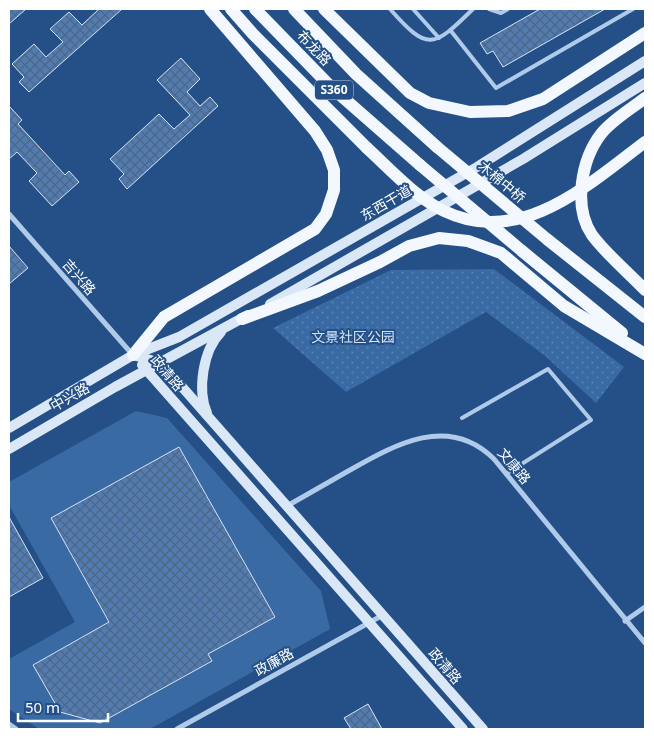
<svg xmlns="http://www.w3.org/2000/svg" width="654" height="738" font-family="'Noto Sans','Noto Sans SC',sans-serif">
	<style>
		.green { fill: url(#green-dots) }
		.pitch { fill: #396aa4 }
		.building { fill: url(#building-cross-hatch); stroke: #d4e4f7 }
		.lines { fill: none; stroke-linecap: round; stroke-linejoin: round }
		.lane { stroke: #b0cae9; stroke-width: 4 }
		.street { stroke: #b0cae9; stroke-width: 5 }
		.secondary { stroke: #dae7f7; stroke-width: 10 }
		.primary { stroke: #f3f7fe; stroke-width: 12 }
		.primary-bridge { stroke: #f3f7fe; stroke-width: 12 }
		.labels { text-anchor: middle; stroke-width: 4; stroke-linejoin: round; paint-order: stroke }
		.shield { fill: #245087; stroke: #bdcadb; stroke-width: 1 }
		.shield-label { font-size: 12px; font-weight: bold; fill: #fff }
		.street-label { font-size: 14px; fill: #fff; stroke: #245087 }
		.park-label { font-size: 14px; fill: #d4e4f7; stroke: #245087 }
	</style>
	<defs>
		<pattern id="green-dots" width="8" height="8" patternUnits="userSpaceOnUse" patternTransform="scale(1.25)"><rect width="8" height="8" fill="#396aa4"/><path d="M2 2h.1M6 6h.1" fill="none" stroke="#5780b2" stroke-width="1.8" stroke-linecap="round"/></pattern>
		<pattern id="building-cross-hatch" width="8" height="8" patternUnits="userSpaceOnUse" patternTransform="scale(1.25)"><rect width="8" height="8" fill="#517cb1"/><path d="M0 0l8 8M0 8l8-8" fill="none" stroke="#4f6684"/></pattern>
	</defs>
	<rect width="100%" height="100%" fill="#245087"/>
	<path class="green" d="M494,269L624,367L596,403L544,355L486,312L346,392L273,328L391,270Z"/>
	<path class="pitch" d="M136,411L167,418L321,591L330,629L150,729H39L9,709V659L75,622L9,505V482Z"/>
	<g class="building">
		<path d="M9,9H26L9,24Z"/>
		<path d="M99,9H122L29,92L19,82L24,77L12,64L34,44L46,57L63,42L50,29L69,12L82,25Z"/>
		<path d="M540,9H605L503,67L493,51L487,54L480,43Z"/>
		<path d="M181,58L200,79L187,92L200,106L210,97L218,106L127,189L119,179L124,174L110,159L159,114L174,129L190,115L157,80Z"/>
		<path d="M9,106L22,120L18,124L65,175L69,171L79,182L52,206L29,181L37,173L17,152L9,159Z"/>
		<path d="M9,246L28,268L9,284Z"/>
		<path d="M179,447L275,617L208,654L212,661L100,723L60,712L33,665L109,622L51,518Z"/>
		<path d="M9,517L43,578L9,597Z"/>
		<path d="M368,704L382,729H351L344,718Z"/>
	</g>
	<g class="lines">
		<g class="lane">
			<path d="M390,9C428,52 433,48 473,9"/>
			<path d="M413,9L439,38"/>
			<path d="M489,9L501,13L508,9"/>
			<path d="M451,31L496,88L633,9"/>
			<path d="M462,418L548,369L591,420L506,474"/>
		</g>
		<g class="street">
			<path d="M9,214L132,354"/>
			<path d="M287,506C308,494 329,482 350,470C396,444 449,414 494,459L645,643"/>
			<path d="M625,621L645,607"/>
			<path d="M9,724L16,729"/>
			<path d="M177,729L383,615"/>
		</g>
		<g class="secondary">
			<path d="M270,304L523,159L645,83"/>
			<path d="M133,355L161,363L483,729"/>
			<path d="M142,365L463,729"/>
			<path d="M207,413C197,390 203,350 221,332"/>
			<path d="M9,428L133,355L179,337L477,167L645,61"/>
			<path d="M9,449L115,387L248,315"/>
		</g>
		<g class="primary">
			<path d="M231,9L253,34L367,148"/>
			<path d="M255,9L331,87L420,165"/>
			<path d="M294,9L356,74L437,147"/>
			<path d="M324,9L410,93L429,103L470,112L508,111L543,99L645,33"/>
			<path d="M645,98C631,109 612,120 601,134C581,160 573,207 592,235C606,254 629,273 645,290"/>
			<path d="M548,240L645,317"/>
			<path d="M522,251L622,333"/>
			<path d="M242,319L318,291L380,262L409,246L439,238L468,241L501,253L564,306L645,354"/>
			<path d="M133,355L164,317L315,229L326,214L334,190V170L327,150L315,131L210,9"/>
		</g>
		<g class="primary-bridge">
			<path d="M437,147L548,240"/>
			<path d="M367,148C391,170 414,196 444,211C520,248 588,185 645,142"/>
			<path d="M420,165L522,251"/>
		</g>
	</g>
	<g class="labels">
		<rect class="shield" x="315" y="80.5" width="38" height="19" rx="4"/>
		<g class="shield-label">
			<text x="334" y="94">S360</text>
		</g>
		<g class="street-label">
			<text transform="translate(314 48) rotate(46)" y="5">布龙路</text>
			<text transform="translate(502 182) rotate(40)" y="5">木棉中桥</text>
			<text transform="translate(386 203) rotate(-30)" y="5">东西干道</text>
			<text transform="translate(79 277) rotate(49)" y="5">吉兴路</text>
			<text transform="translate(167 373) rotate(49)" y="5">政清路</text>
			<text transform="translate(70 397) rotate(-30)" y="5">中兴路</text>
			<text transform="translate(514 466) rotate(50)" y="5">文康路</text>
			<text transform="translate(274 662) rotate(-29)" y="5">政廉路</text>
			<text transform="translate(445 666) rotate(49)" y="5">政清路</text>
		</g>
		<g class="park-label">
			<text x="353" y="342">文景社区公园</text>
		</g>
	</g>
	<rect width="654" height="738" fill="none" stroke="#ffffff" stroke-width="20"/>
	<path d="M18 713v8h90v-8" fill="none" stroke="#ffffff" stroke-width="2.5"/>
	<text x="25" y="713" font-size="15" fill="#ffffff" stroke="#245087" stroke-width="4" paint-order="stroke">50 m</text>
</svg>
